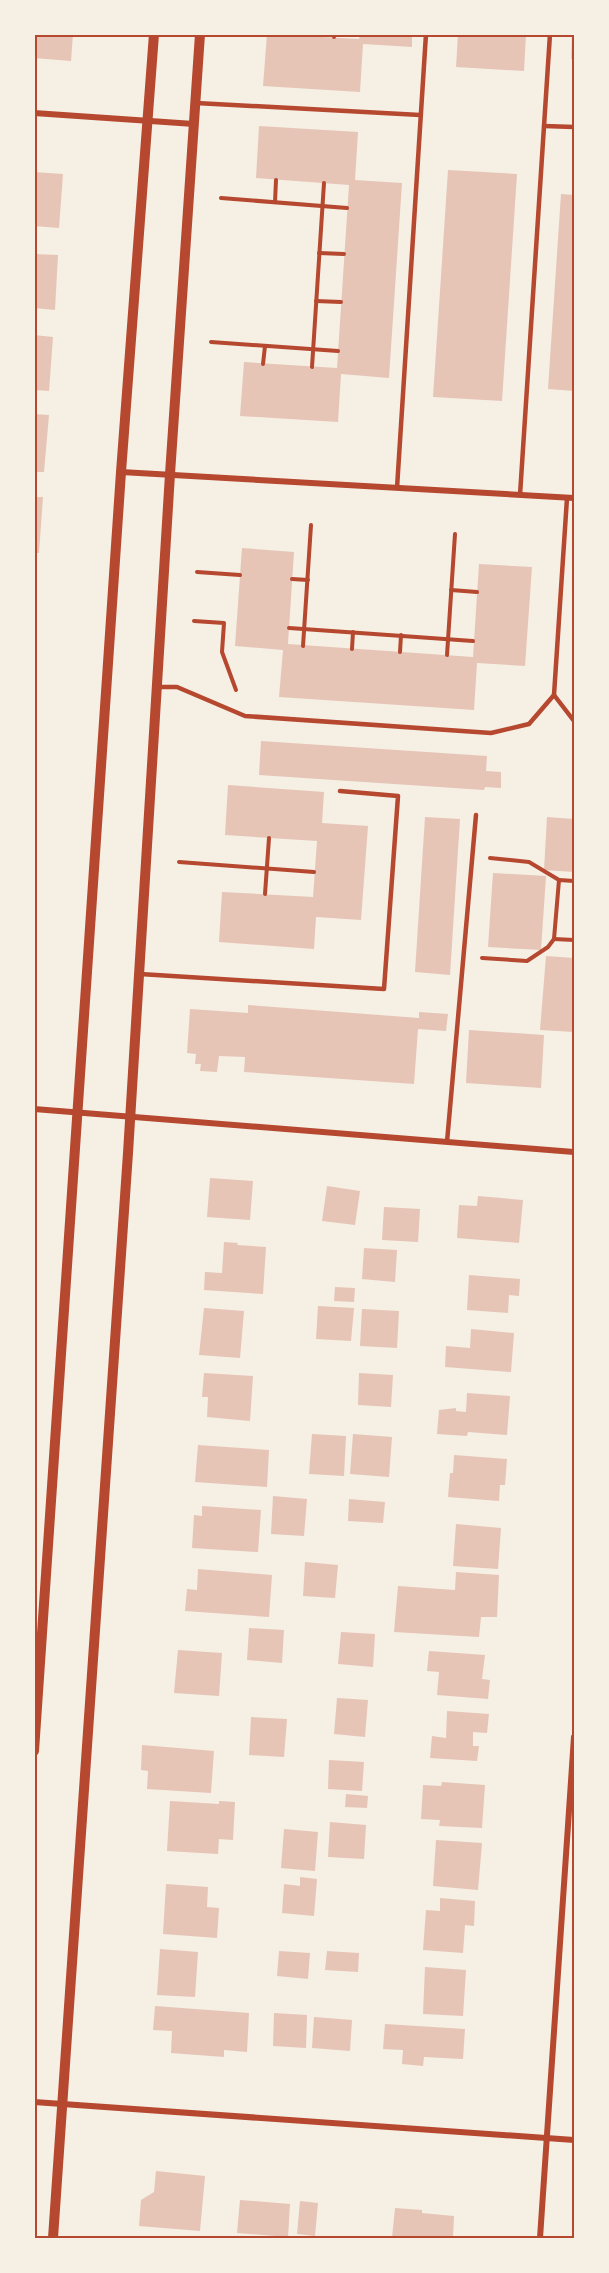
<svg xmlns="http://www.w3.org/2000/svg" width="609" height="2273" font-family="'PT Serif',serif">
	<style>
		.building { fill: #e6c5b7 }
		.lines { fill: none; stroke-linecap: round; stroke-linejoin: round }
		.path { stroke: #b5482f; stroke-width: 4 }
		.service { stroke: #b5482f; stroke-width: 4.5 }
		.minor { stroke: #b5482f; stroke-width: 6 }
		.tertiary { stroke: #b5482f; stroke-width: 10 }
		.neatline { fill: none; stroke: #b5482f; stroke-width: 2 }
	</style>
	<rect width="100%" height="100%" fill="#f6efe4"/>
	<g class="building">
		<path d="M34,34H73L71,61L34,58Z"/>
		<path d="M267,34L359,39L360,34H412V47L363,44L360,92L263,86Z"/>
		<path d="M458,34H526L524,71L456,67Z"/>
		<path d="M572,34H574V59H571Z"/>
		<path d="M259,126L358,132L355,180L402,183L389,378L341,374L338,422L240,416L244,362L337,368L349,185L256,178Z"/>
		<path d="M448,170L517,174L502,401L433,397Z"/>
		<path d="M34,172L63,174L59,228L34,226Z"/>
		<path d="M561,194L574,195V391L548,389Z"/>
		<path d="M34,254L58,255L55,310L34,308Z"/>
		<path d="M34,335L53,337L49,391L34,390Z"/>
		<path d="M34,414L49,415L44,472H34Z"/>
		<path d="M34,497H43L39,553H34Z"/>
		<path d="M242,548L294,552L288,644L473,657L479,564L532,567L525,666L477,663L474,710L279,697L283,650L235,646Z"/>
		<path d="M261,741L487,756L486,771L501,772V788L485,787L484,790L259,775Z"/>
		<path d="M228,785L324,792L322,823L368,826L361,920L316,917L314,949L219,942L222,892L313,897L317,841L225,835Z"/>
		<path d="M425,817L460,819L450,975L415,972Z"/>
		<path d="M547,817L574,819V872L544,870Z"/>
		<path d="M493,873L546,876L541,950L488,947Z"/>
		<path d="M546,956L574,958V1032L540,1030Z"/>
		<path d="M248,1005L419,1018V1012L448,1014L446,1031L418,1029L414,1084L244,1072L245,1057L219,1056L217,1072L200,1071L201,1064H195L196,1054L187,1053L190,1009L248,1013Z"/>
		<path d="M469,1030L544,1035L541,1088L466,1083Z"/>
		<path d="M210,1178L253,1181L250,1220L207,1217Z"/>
		<path d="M327,1186L360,1191L355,1225L322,1221Z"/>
		<path d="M478,1196L523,1200L519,1243L457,1238L459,1205L477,1206Z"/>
		<path d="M384,1207L420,1209L418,1242L382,1240Z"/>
		<path d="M224,1242L238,1243L237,1245L266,1247L263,1294L204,1290L205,1272L222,1273Z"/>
		<path d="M364,1248L397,1250L395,1282L362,1279Z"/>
		<path d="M469,1275L520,1279L519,1296L509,1295L508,1313L467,1310Z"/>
		<path d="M335,1287L355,1288L354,1302L334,1301Z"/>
		<path d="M318,1306L354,1308L351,1341L316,1339Z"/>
		<path d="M204,1308L244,1311L240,1358L199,1355Z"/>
		<path d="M362,1309L399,1311L397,1348L360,1346Z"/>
		<path d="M471,1329L514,1333L511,1372L445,1367L446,1346L470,1348Z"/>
		<path d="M204,1373L253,1376L250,1421L207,1417L208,1397H202Z"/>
		<path d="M359,1373L393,1375L391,1407L358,1405Z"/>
		<path d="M467,1393L510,1396L507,1435L468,1432L467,1436L437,1434L439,1410L456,1408V1411L466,1412Z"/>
		<path d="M312,1434L346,1436L344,1476L309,1474Z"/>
		<path d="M353,1434L392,1437L389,1477L350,1474Z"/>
		<path d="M198,1445L269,1450L267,1487L195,1482Z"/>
		<path d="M454,1455L507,1459L505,1485H500L499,1501L448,1497L450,1473H453Z"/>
		<path d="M273,1496L307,1499L304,1536L271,1534Z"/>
		<path d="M349,1499L385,1502L383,1523L348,1521Z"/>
		<path d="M202,1506L261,1510L258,1552L192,1548L194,1515L202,1516Z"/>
		<path d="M456,1524L501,1528L498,1569L453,1566Z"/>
		<path d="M305,1562L338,1565L335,1598L303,1596Z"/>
		<path d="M198,1569L272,1575L269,1617L185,1611L187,1589L197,1590Z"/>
		<path d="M456,1572L499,1575L497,1617H481L479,1637L394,1632L398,1586L455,1590Z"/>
		<path d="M249,1628L284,1630L282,1663L247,1660Z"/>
		<path d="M341,1632L375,1634L373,1667L338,1664Z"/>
		<path d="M178,1650L222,1653L219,1696L174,1693Z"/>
		<path d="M429,1651L485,1655L482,1679L490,1680L488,1699L437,1695L439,1672L427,1671Z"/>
		<path d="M337,1698L368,1700L365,1737L334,1734Z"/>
		<path d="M447,1711L489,1714L487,1733L473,1732V1746H479L477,1761L430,1758L432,1736L446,1738Z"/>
		<path d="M251,1717L287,1719L284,1757L249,1755Z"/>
		<path d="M142,1745L214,1751L211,1793L147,1789L148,1771L141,1770Z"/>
		<path d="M329,1760L364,1762L362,1791L328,1789Z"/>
		<path d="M442,1782L485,1785L482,1828L439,1826L440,1820L421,1819L423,1785L441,1786Z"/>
		<path d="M346,1794L368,1796L367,1808L345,1807Z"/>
		<path d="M170,1801L219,1804V1801L235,1802L233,1840L219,1839L218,1854L167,1851Z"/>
		<path d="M330,1822L366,1825L364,1859L328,1857Z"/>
		<path d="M284,1829L318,1832L315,1871L281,1868Z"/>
		<path d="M436,1840L482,1843L478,1890L433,1886Z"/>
		<path d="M300,1877L317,1879L314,1916L282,1913L284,1884L300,1886Z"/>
		<path d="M166,1884L208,1887L207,1907L219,1908L217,1938L163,1934Z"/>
		<path d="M440,1898L475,1901L474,1926L465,1925L463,1953L423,1950L426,1910L440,1911Z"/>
		<path d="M160,1949L198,1952L195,1997L157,1995Z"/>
		<path d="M279,1951L310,1953L308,1979L277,1976Z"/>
		<path d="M327,1951L359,1953L358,1972L325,1970Z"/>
		<path d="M425,1967L466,1970L463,2016L423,2014Z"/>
		<path d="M155,2006L249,2013L247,2052L224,2050V2057L171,2053L172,2031L153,2030Z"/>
		<path d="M274,2013L307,2015L306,2048L273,2046Z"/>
		<path d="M314,2017L352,2020L350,2051L312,2048Z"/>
		<path d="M385,2024L465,2029L463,2059L424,2057L423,2066L402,2064L403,2050L383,2049Z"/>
		<path d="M156,2171L205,2176L200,2231L139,2226L141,2200L154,2192Z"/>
		<path d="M240,2200L290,2204L288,2237L237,2233Z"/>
		<path d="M300,2201L318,2203L315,2236L297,2234Z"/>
		<path d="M395,2208L422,2210V2213L454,2216L453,2238H392Z"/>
	</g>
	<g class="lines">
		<g class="path">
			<path d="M334,37V34"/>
			<path d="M221,198L347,208"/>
			<path d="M275,202L276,180"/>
			<path d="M319,253L344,254"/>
			<path d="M316,301L341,302"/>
			<path d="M211,342L338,351"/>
			<path d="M263,364L265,346"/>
			<path d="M312,367L324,183"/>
			<path d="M197,572L240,575"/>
			<path d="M292,579L308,580"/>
			<path d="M451,590L477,592"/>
			<path d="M194,621L224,623L222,652L236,690"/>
			<path d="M289,628L473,641"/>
			<path d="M303,646L311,525"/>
			<path d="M352,649L353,632"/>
			<path d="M400,652L401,635"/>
			<path d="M447,655L455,534"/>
			<path d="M490,858L529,862L559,880"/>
			<path d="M179,862L314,872"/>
			<path d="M265,894L269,838"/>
			<path d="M554,939L574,940"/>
			<path d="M482,958L527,961L548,947L554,939L559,880L574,881"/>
		</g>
		<g class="service">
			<path d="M196,103L420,115"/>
			<path d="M544,126L574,127"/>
			<path d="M397,488L426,34"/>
			<path d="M520,495L550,34"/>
			<path d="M158,687H177L245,716L491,733L529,724L554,695L574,721"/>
			<path d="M554,695L567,498"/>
			<path d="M140,974L384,989L398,796L340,791"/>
			<path d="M447,1142L476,815"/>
		</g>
		<g class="minor">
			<path d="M34,113L194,124"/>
			<path d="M121,472L574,498"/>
			<path d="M34,1109L574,1152"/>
			<path d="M34,2102L574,2140"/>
			<path d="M540,2238L574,1737"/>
		</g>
		<g class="tertiary">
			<path d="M34,1751L121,472L154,34"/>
			<path d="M53,2238L128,1153L170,474L200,34"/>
		</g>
	</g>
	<rect width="609" height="2273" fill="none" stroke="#f6efe4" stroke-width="72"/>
	<rect x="36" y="36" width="537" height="2201" class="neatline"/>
</svg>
